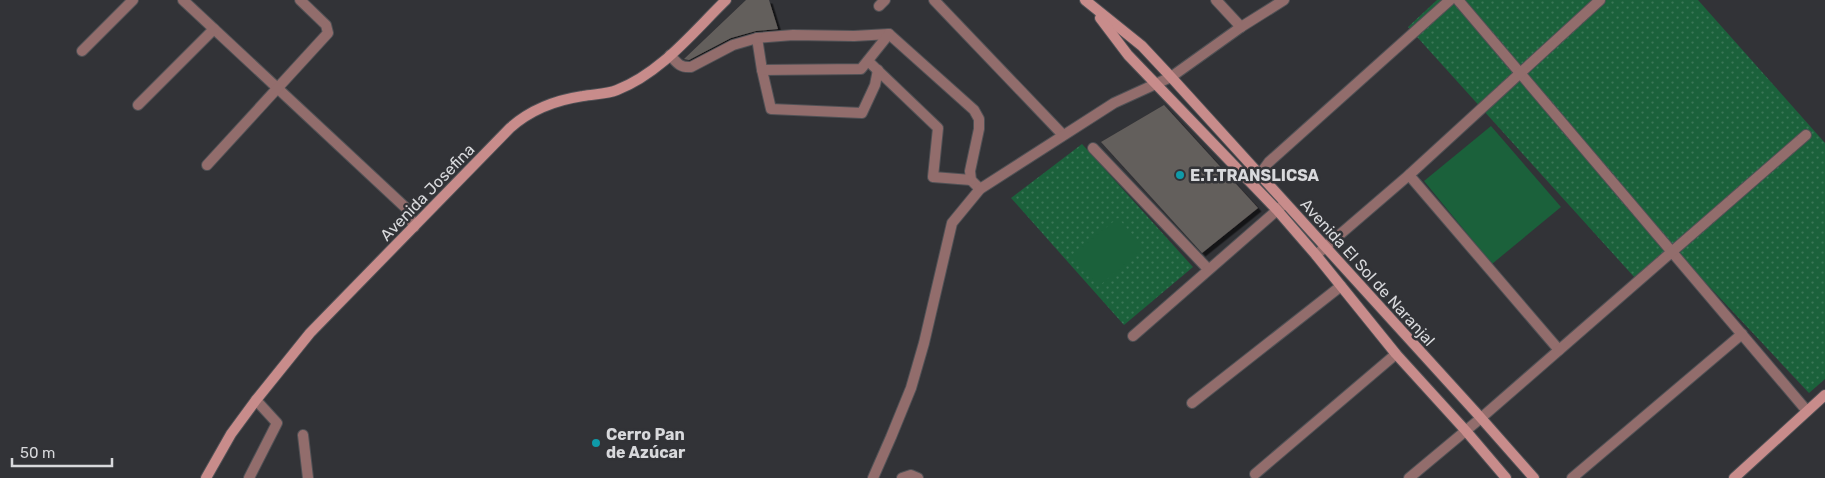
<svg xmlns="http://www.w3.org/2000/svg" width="1825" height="478" font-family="Rubik,sans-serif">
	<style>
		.green { fill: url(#green-dots) }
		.pitch { fill: #1b613b }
		.building { fill: #645f5c; filter: url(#shadow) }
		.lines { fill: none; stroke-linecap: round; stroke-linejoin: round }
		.street-casing { stroke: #505155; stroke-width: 12 }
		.secondary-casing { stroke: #505155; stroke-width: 12 }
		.street { stroke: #926d6c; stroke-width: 10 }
		.secondary { stroke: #c88c8b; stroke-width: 10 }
		.culture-dot { fill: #0f9aa8; stroke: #323337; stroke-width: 2 }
		.labels { text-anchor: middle; stroke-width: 5; stroke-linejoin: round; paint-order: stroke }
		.poi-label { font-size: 16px; font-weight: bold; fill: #d8d9dc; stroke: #323337; text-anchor: start }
		.street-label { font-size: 16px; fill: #d8d9dc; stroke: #323337 }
	</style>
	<defs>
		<pattern id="green-dots" width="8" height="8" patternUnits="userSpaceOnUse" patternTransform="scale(1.25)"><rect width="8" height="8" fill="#1b613b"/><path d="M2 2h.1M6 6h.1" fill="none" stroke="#3b7757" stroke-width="1.8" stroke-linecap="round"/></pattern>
		<filter id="shadow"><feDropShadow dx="3.5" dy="3.5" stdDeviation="0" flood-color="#0009"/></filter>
	</defs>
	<rect width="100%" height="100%" fill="#323337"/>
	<g class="green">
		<path d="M1437,0H1698L1825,143V379L1809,393L1674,249L1635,278L1408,27Z"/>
		<path d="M1082,144L1193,267L1124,325L1011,198Z"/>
	</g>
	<g class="pitch">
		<path d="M1491,126L1561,207L1492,264L1424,181Z"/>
		<path d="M1118,218L1144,248L1099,286L1072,255Z"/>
	</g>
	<g class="building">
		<path d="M746,0H769L778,29L756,31L731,38L689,60L684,59Z"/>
		<path d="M1164,105L1258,208L1202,253L1101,142Z"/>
	</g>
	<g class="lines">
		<g class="street-casing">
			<g id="street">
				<path d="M183,0L406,208L414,227"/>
				<path d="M934,0L1063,135"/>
				<path d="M1216,0L1241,27"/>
				<path d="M1458,0L1807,411"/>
				<path d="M879,6L885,0"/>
				<path d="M757,38L762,70L771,109L862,113L875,85L878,70"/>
				<path d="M82,51L133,0"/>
				<path d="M670,55C677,63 680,68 691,67L733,45L757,38L793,35L854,36L889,34L974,110L979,119V129L970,171L971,180L980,189"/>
				<path d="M868,61L938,128L933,177L971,180"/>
				<path d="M762,70L861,69L889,34"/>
				<path d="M138,105L214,29"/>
				<path d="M1093,148L1208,269"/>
				<path d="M207,165L328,33L326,25L300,0"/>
				<path d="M1409,175L1559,350"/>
				<path d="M1253,184L1269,162L1450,0"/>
				<path d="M1316,255L1409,175L1600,0"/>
				<path d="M1133,336L1283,205"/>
				<path d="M1192,403L1341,286"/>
				<path d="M303,435L308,478"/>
				<path d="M1255,474L1396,354"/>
				<path d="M249,478L277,423L256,400"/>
				<path d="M873,478L891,437L911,388L924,343L952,223L980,189L1114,103L1171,77L1241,27L1284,0"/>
				<path d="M902,478L911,475L918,478"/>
				<path d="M1409,478L1481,418L1806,135"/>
				<path d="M1572,478L1742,334"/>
			</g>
		</g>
		<g class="secondary-casing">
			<g id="secondary">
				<path d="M1085,0L1142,46L1171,77L1481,418L1534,478"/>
				<path d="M1100,18L1128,55L1277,210L1316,255L1396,354L1466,431L1506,478"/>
				<path d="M206,478L231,434L256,400L310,333L510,128C530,110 556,100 583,96C594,94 607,94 617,90C661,73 693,32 726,0"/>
				<path d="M1734,478L1825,395"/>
			</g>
		</g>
		<use href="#street" class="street"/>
		<use href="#secondary" class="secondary"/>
	</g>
	<g class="culture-dot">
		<circle cx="1180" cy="175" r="5"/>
		<circle cx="596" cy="443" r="5"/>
	</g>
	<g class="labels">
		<g class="poi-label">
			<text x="1190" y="181">E.T.TRANSLICSA</text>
			<text x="606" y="440">Cerro Pan<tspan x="606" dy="18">de Azúcar</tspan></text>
		</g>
		<g class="street-label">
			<text transform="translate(427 192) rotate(-46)" y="6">Avenida Josefina</text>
			<text transform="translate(1368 272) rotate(48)" y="6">Avenida El Sol de Naranjal</text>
		</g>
	</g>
	<path d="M12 458v8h100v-8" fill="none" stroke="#d8d9dc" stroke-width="2.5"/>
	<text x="20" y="458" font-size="15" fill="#d8d9dc" stroke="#323337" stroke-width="4" paint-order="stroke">50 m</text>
</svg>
